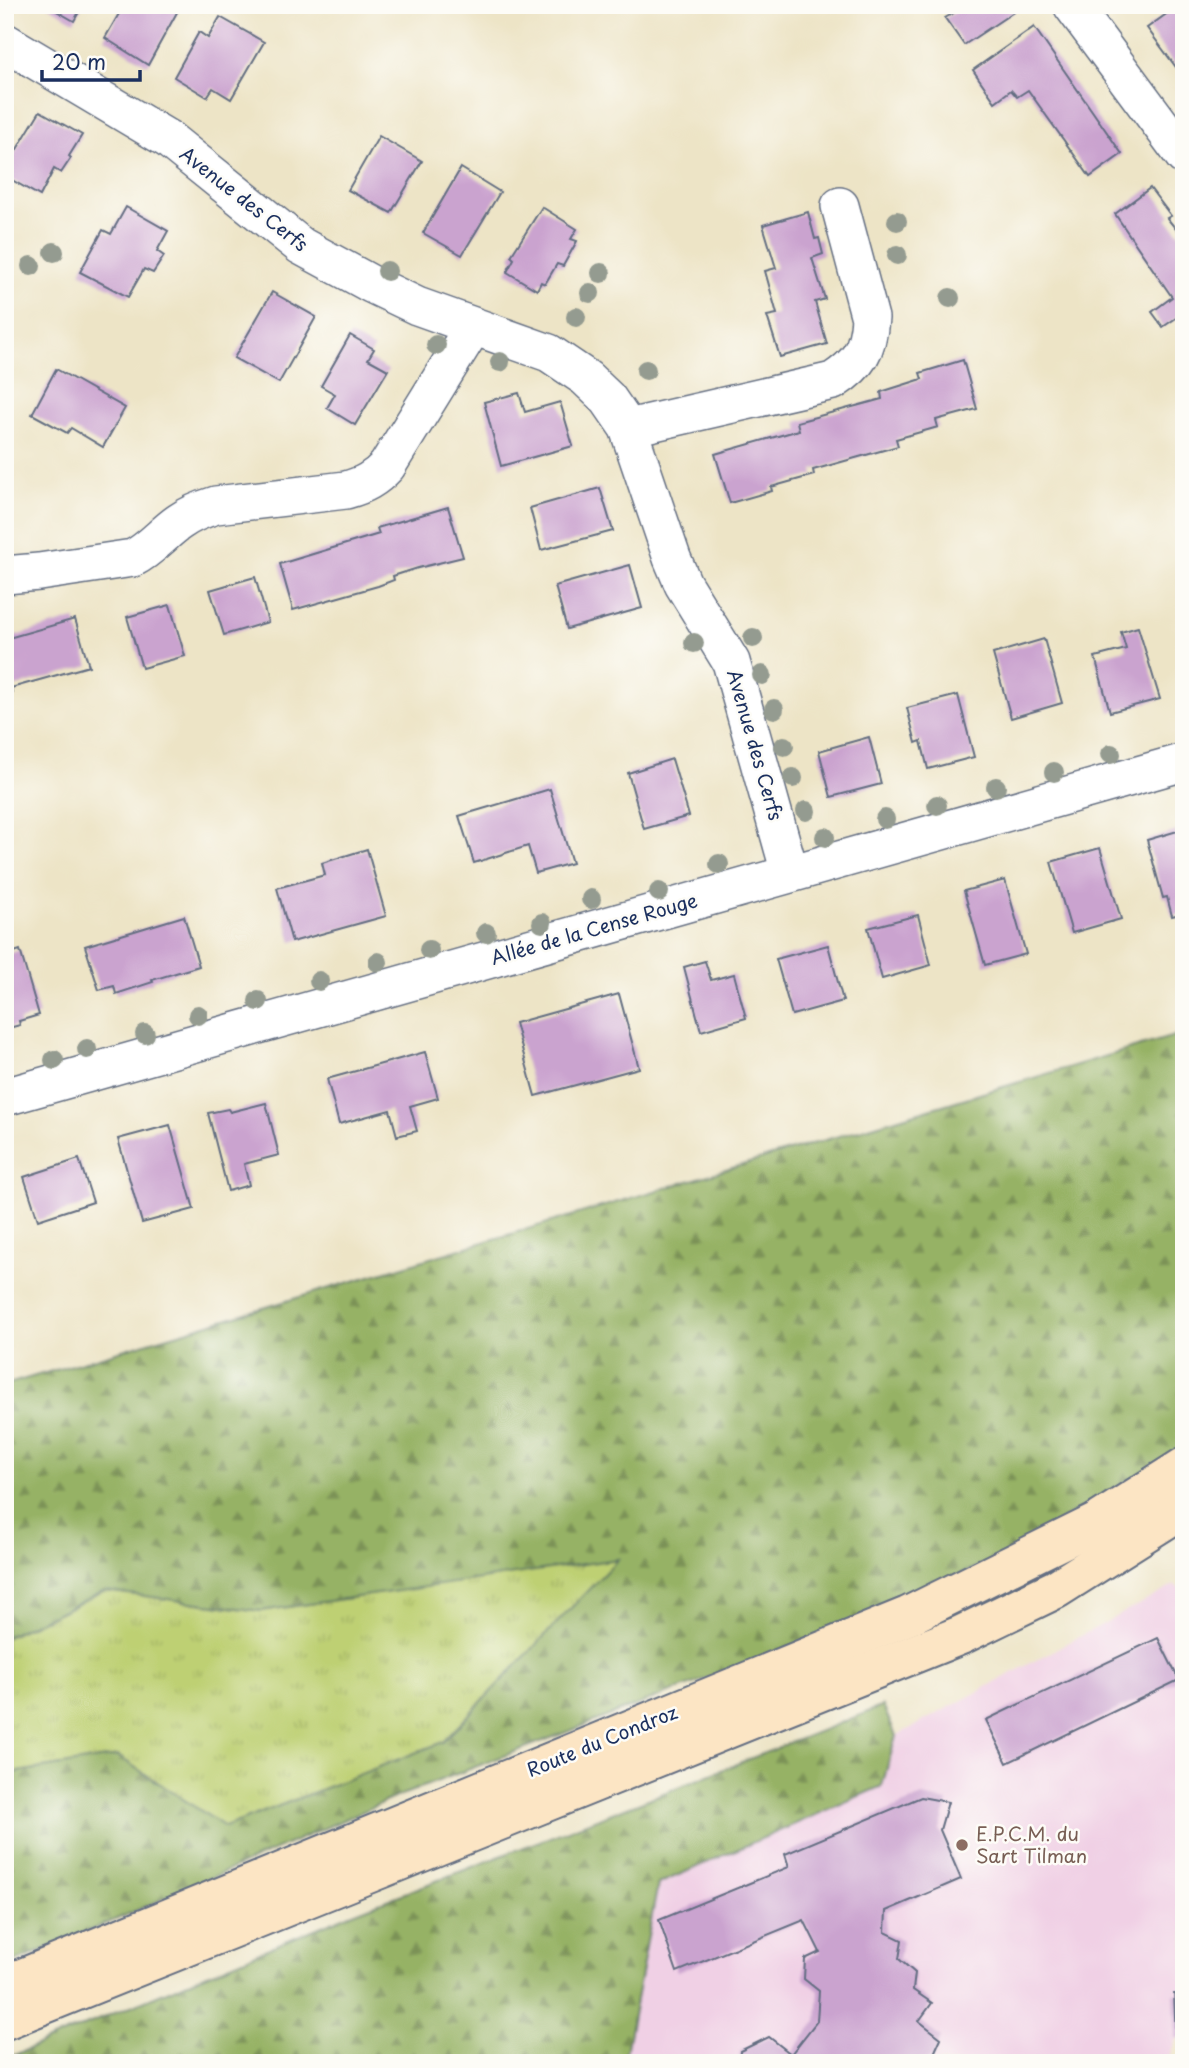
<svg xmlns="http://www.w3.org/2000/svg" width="1189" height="2068" font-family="'Playpen Sans',sans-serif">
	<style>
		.built { fill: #f0d0e5 }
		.grass { fill: url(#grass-tufts); stroke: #6c8068; stroke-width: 2 }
		.forest { fill: url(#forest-firs); stroke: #587062; stroke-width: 2 }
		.building { fill: #caa3cf }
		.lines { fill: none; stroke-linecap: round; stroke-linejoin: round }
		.street-casing { stroke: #646e82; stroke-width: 40 }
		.secondary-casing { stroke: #646e82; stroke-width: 42 }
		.street { stroke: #fff; stroke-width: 37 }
		.secondary { stroke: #fce5c4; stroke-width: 38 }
		.tree { fill: #949b90 }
		.education-dot { fill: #8d6e63; stroke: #fdfcf7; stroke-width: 2.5 }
		.labels { text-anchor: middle; stroke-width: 5; stroke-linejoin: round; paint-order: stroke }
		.street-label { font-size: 19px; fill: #1b2f5e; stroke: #fdfcf7 }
		.education-label { font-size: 19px; fill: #785e54; stroke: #fdfcf7; text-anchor: start }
	</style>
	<defs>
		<pattern id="grass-tufts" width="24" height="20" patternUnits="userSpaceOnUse" patternTransform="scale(1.75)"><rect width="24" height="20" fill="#bed073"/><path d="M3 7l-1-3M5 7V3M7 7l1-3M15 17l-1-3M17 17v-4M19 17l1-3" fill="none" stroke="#a3b366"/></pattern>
		<pattern id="forest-firs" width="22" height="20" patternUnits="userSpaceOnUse" patternTransform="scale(1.75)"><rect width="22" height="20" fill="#96b265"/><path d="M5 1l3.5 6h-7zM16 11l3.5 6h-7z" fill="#7a9156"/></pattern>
	</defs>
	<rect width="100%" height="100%" fill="#fdfcf7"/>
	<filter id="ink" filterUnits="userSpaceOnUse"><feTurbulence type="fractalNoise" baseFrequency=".0143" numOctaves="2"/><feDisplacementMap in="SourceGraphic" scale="14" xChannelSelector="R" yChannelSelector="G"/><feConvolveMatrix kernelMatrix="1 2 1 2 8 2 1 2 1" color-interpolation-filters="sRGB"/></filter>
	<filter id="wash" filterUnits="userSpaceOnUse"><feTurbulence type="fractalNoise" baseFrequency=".00686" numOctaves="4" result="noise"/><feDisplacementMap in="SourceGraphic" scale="28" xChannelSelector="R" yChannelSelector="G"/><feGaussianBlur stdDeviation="1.57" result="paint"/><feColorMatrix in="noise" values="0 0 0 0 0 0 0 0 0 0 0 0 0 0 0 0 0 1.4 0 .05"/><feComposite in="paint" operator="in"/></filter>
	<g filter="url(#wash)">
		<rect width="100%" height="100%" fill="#ede4c6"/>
		<path class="built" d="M1175,1585L1184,1591V2038L1176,2039L1167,2063H624L658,1883L882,1786L896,1736Z"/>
		<path class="grass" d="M619,1558L443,1742L225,1827L118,1756L5,1774V1638L105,1591L261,1611Z"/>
		<g class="forest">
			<path d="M1184,1033V1447L1000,1557L829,1632L391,1799L110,1922L5,1966V1774L118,1756L225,1827L443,1742L618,1559L261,1611L105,1591L5,1637V1385Z"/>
			<path d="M883,1706L896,1736L882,1786L658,1884L624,2063H5V2059L50,2040L353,1913L651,1798Z"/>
		</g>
		<g id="blocks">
			<g class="building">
				<path d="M46,5H83L74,21Z"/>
				<path d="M124,5H181L148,65L105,38Z"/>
				<path d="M955,5H1015L1018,9L964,45L945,18L959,10Z"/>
				<path d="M1179,5H1184V78L1147,28Z"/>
				<path d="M220,17L264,42L231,99L213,88L207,97L174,77L199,32L208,38Z"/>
				<path d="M1034,27L1122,154L1090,177L1028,90L1017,97L1011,90L995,102L973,70Z"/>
				<path d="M40,111L82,135L69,156L71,158L61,173L54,169L40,196L5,176V169Z"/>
				<path d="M379,136L422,161L391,213L348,190Z"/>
				<path d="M461,168L500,192L462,255L423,233Z"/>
				<path d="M1150,188L1171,216L1167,218L1184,239V317L1182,314L1163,327L1152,312L1172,297L1115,214Z"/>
				<path d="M126,207L168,231L157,251L164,256L153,273L144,269L128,297L80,272L103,230L111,234Z"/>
				<path d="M542,207L577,229L571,239L577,241L563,266L557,264L545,284L541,282L537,290L507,272L514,259L511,256Z"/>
				<path d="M808,212L815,239L819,238L823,254L812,258L825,299L815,302L827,344L780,357L767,316L777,314L765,271L776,268L763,225Z"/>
				<path d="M272,292L316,317L279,383L234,358Z"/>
				<path d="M350,335L374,349L368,359L388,370L355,425L327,408L335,394L321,386Z"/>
				<path d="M963,360L977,409L936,420L938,427L896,439L898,446L813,470L814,475L771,487L772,491L730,503L715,454L799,430L797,422L882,399L881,392L922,379L920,373Z"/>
				<path d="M56,369L125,408L103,447L71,428L67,433L32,414Z"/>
				<path d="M519,393L525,412L560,402L573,446L501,466L484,402Z"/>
				<path d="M600,488L613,531L541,550L530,508Z"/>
				<path d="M448,507L463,557L418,568L393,576L394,580L378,586L293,610L280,564L379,534L377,528Z"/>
				<path d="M630,565L642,608L567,629L555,586Z"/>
				<path d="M255,577L268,622L224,635L210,590Z"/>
				<path d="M170,605L185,656L142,668L127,617Z"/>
				<path d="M75,619L89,666L11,688L12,692L5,694V639Z"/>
				<path d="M1138,627L1160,699L1110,712L1095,657L1126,649L1121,632Z"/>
				<path d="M1044,639L1062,703L1011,718L993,654Z"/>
				<path d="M958,695L974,757L928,769L921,741L916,743L907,708Z"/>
				<path d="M869,737L881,784L831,797L819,751Z"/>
				<path d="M672,759L689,816L644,829L628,773Z"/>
				<path d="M550,789L572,863L536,873L528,846L474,863L459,816Z"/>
				<path d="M1184,829V913L1172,916L1167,897L1163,898L1147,840Z"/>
				<path d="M1100,848L1121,919L1072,933L1051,862Z"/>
				<path d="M367,849L386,916L292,942L277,888L325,875L322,863Z"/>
				<path d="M1005,880L1026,954L985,965L964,891Z"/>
				<path d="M918,915L931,965L882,979L868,928Z"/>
				<path d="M184,916L199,966L152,980L153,982L116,994L114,986L99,990L85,946Z"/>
				<path d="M828,945L843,1001L792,1015L776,959Z"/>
				<path d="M20,950L39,1015L19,1021L20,1025L5,1029V955Z"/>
				<path d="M705,961L711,980L734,974L746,1018L701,1031L684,967Z"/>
				<path d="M619,994L639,1068L535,1096L515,1023Z"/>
				<path d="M425,1052L438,1098L410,1106L417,1131L397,1136L390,1110L339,1124L327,1079Z"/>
				<path d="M266,1103L279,1155L244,1164L249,1185L228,1191L208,1113L228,1109L230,1112Z"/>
				<path d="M170,1125L194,1209L142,1223L118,1139Z"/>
				<path d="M79,1159L93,1202L38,1220L24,1177Z"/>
				<path d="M1158,1638L1179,1680L1007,1763L986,1720Z"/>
				<path d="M921,1797L948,1802L940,1830L961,1879L886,1911L885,1932L902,1940L899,1959L915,1973L913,1990L932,2003L919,2021L941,2038L932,2058L920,2063H739L740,2051L769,2037L791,2054L817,2021L819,1991L804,1979L805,1959L820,1952L804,1920L677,1972L659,1920L789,1867L785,1854Z"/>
				<path d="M1174,1994H1184V2038H1176Z"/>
			</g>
		</g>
	</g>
	<g filter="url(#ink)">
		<use href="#blocks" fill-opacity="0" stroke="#646e82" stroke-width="2"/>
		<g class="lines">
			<g class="street-casing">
				<g id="street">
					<path d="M1072,5L1184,156"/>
					<path d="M5,42L168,139L301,246L371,284L417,306L549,353L586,378L608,399L628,428L672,558L683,584L731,662L790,873"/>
					<path d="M628,428L833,381C859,364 868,350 870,318L840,206"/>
					<path d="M5,575L39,572L133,558C151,549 163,533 179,522C190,514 203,509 216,505L346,490C364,485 375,479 387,466L473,327"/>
					<path d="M5,1097L1184,762"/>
				</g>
			</g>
			<g class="secondary-casing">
				<g id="secondary">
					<path d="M5,1985L908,1616L1096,1523L1184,1467"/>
					<path d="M5,2020L961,1635L1056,1589L1184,1508"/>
				</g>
			</g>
			<use href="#street" class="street"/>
			<use href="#secondary" class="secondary"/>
		</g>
		<g class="tree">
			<circle cx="897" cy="221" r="10"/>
			<circle cx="54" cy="252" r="10"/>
			<circle cx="897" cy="255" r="10"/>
			<circle cx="31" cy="266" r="10"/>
			<circle cx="387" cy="271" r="10"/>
			<circle cx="601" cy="273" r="10"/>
			<circle cx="590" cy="293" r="10"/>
			<circle cx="950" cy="298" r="10"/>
			<circle cx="576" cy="317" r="10"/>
			<circle cx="436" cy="345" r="10"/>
			<circle cx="500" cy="362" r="10"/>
			<circle cx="646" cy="370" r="10"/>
			<circle cx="753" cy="638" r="10"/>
			<circle cx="694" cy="643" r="10"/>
			<circle cx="762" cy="675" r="10"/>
			<circle cx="774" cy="709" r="10"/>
			<circle cx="784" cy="746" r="10"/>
			<circle cx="1111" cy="754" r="10"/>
			<circle cx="1054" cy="772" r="10"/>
			<circle cx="793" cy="778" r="10"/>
			<circle cx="996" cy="787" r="10"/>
			<circle cx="937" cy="805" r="10"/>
			<circle cx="806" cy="811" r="10"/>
			<circle cx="885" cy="819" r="10"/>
			<circle cx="825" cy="837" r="10"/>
			<circle cx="719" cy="864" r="10"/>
			<circle cx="659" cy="892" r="10"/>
			<circle cx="591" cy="899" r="10"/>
			<circle cx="542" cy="923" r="10"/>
			<circle cx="486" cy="933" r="10"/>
			<circle cx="429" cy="950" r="10"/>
			<circle cx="378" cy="962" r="10"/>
			<circle cx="319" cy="981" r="10"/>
			<circle cx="258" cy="1001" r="10"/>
			<circle cx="198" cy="1015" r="10"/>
			<circle cx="145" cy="1034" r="10"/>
			<circle cx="87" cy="1049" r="10"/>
			<circle cx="54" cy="1060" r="10"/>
		</g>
	</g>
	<circle class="education-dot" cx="962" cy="1845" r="7"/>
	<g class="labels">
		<g class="street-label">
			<text transform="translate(244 199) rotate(38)" y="7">Avenue des Cerfs</text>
			<text transform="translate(755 745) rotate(74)" y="7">Avenue des Cerfs</text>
			<text transform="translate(594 929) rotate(-16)" y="7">Allée de la Cense Rouge</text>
			<text transform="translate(602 1741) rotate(-22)" y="7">Route du Condroz</text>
		</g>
		<g class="education-label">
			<text x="976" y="1841">E.P.C.M. du<tspan x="976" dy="22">Sart Tilman</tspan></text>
		</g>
	</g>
	<rect width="1189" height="2068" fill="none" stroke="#fdfcf7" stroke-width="28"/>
	<path d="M42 70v10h98v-10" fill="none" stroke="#1b2f5e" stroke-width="3.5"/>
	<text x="52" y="70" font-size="21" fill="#1b2f5e" stroke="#fdfcf7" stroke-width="5" paint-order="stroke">20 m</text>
</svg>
